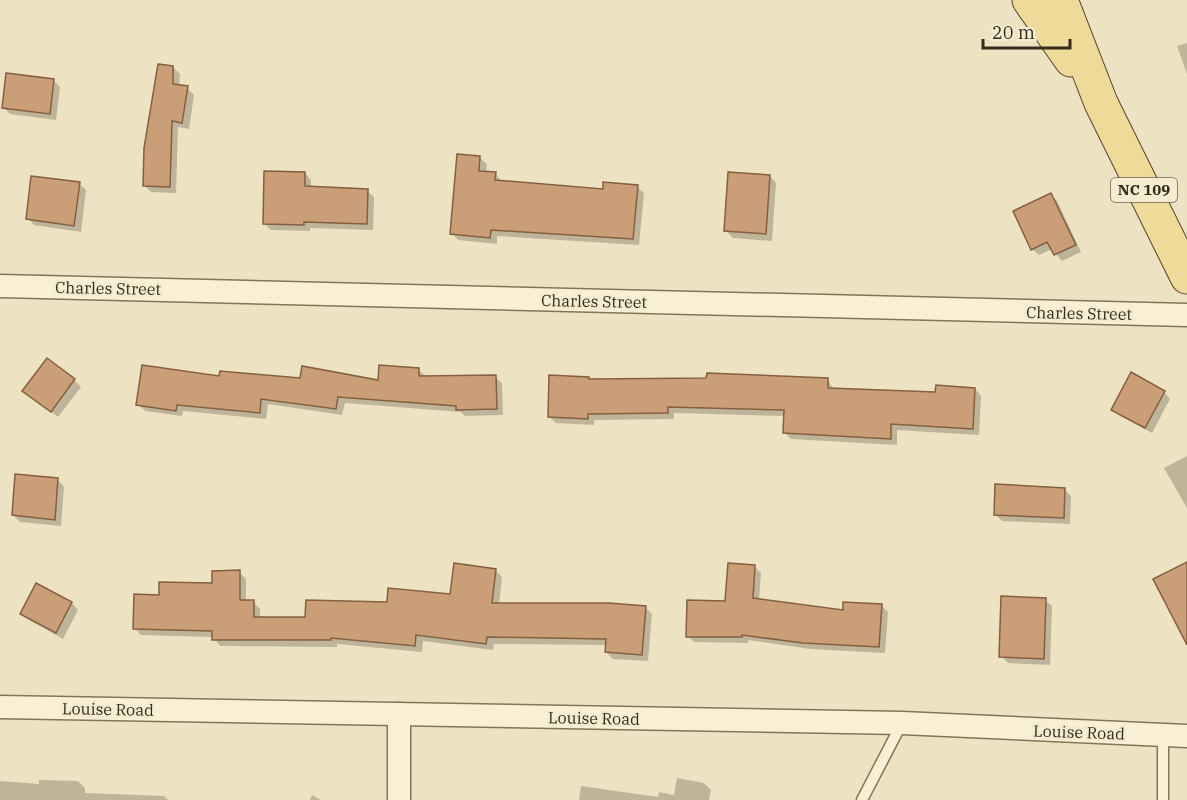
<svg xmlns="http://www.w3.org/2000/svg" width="1187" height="800" font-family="'IBM Plex Serif',serif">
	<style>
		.shadow { fill: #0003 }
		.building { fill: #ca9f78; stroke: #845f40; stroke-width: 1.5 }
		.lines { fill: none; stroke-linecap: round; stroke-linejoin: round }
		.service-casing { stroke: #867459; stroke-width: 13 }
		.minor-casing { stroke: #867459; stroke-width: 25 }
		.primary-casing { stroke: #53422d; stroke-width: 35 }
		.service { stroke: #f8efd4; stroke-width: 10 }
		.minor { stroke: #f8efd4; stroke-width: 22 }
		.primary { stroke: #f0da99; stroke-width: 33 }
		.labels { text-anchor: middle; stroke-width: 5; stroke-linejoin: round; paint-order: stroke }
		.shield { fill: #f4ecd0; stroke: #6f6553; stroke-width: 1.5 }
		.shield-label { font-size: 15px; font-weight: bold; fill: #362b1d }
		.street-label { font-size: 16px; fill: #362b1d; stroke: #f4ecd0 }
	</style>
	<rect width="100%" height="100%" fill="#ede2c1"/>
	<g class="shadow">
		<path d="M1187,43V74L1177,46Z"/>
		<path d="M173,67L180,74L179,87L187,88L194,95L189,129L178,127L176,193L151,192L145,186Z"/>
		<path d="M53,80L60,87L56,120L10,114L4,108Z"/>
		<path d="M480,158L487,164L486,173L495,174L502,181L604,191L637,187L644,193L639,245L497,236V244L458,240L452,233Z"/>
		<path d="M305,173L311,180V188L367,191L374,197L373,230L310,228V231L271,230L264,223Z"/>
		<path d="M770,176L776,183L772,241L733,238L726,231Z"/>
		<path d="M79,184L86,190L81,232L34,225L28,218Z"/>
		<path d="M1050,194L1057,201L1081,252L1062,261L1052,249L1039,255L1032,249Z"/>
		<path d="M419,370L426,377H495L502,383L503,415L465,416L461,412L345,403L342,415L268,404L266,419L183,411L182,416L145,411L138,404L221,378L379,382Z"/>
		<path d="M588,378L591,381L828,380L834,390L937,393L975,389L981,396L979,435L897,430V445L791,439L784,432L785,416L674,413V419L594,420V425L556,423L549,417Z"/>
		<path d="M74,380L81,387L58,417L24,391Z"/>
		<path d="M1164,392L1170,399L1152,433L1120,416L1113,409Z"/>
		<path d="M1187,456V508L1164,468Z"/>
		<path d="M58,480L64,487L61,526L20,522L13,515Z"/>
		<path d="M1064,489L1071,496L1070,524L1002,521L995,514Z"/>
		<path d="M755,567L761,573L759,600L844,612L882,606L888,612L885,653L810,649L748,640V643L694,642L688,636L727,602Z"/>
		<path d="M495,570L502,577L499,604L645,607L652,614L648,661L613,659L606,652L607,645L494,644L493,650L423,641L422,652L337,644V647L220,646L213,637L141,635L134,628L160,597L213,585L239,572L246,579V602H253L260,609V618L307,619L451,596Z"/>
		<path d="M37,585L72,603L78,610L63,639L29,620L22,614Z"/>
		<path d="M1045,600L1052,606L1050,665L1008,663L1001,656Z"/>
		<path d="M677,778L704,783L711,790L709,800H579L581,786L658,797L659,792L674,795Z"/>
		<path d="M39,780L78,781L85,788V793L164,796L168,800H0V781L39,784Z"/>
		<path d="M312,795L321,800H310Z"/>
	</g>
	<g class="building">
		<path d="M158,64L173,66V84L188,86L182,123L172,121L170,187L143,186L144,148Z"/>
		<path d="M6,73L54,79L50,114L2,108Z"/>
		<path d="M457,154L480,156L479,171L496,172L495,180L603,189V182L638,185L633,239L491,230L490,238L450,234Z"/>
		<path d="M264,171L305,172V186L368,189L367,224L304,222V225L263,224Z"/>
		<path d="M728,172L770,175L766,234L724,231Z"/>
		<path d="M31,176L80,182L74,226L26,219Z"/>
		<path d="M1051,193L1076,245L1054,255L1047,242L1031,250L1013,211Z"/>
		<path d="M47,358L75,379L51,412L22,391Z"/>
		<path d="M142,365L219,376L220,371L300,378L302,366L378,380L379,365L419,368V376L496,375L497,409L456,410V406L338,397L336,409L261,399L260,413L177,405L176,411L136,405Z"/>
		<path d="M1131,372L1165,391L1145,428L1111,410Z"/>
		<path d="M707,373L828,378V388L935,392L936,385L975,388L973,429L891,424V439L783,433L784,410L668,407V413L588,414V419L548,417L549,375L589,377V379L706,378Z"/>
		<path d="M15,474L58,478L55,520L12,515Z"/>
		<path d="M995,484L1065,488L1064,518L994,515Z"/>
		<path d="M1187,562V645L1153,579Z"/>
		<path d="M454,563L496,569L492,603H609L646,606L642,655L605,652L606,639L487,637L486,644L416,635L415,646L331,638V640H212V631L133,629L134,594L159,595V582L212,583V571L240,570V600H254V617H305L306,600L387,602L388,588L450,594Z"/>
		<path d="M728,563L755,565L753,598L843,610V602L882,604L879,647L803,643L742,635V637H686L687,600L725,601Z"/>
		<path d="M36,583L72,602L56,633L20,614Z"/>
		<path d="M1001,596L1046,598L1044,659L999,657Z"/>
	</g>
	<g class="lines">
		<g class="service-casing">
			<g id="service">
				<path d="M1163,736V800"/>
				<path d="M862,800L902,723"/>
			</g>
		</g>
		<g class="minor-casing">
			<g id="minor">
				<path d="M0,286L1187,315"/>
				<path d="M0,707L902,723L1187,736"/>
				<path d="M399,800V714"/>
			</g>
		</g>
		<g class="primary-casing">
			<g id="primary">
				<path d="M1029,0L1071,60"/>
				<path d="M1061,0L1101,103L1187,277"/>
			</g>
		</g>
		<use href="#service" class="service"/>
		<use href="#minor" class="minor"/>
		<use href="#primary" class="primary"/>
	</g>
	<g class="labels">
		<rect class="shield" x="1111" y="178" width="66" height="24" rx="4.5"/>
		<g class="shield-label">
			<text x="1144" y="195">NC 109</text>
		</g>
		<g class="street-label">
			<text transform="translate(108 288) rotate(1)" y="6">Charles Street</text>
			<text transform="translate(594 301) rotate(1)" y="6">Charles Street</text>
			<text transform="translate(1079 313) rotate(1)" y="6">Charles Street</text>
			<text transform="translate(108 709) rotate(1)" y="6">Louise Road</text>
			<text transform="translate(594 718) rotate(1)" y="6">Louise Road</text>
			<text transform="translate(1079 732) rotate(2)" y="6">Louise Road</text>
		</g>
	</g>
	<path d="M983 39v9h87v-9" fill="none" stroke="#362b1d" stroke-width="3"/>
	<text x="992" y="39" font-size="18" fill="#362b1d" stroke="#f4ecd0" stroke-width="4.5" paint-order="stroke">20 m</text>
</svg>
